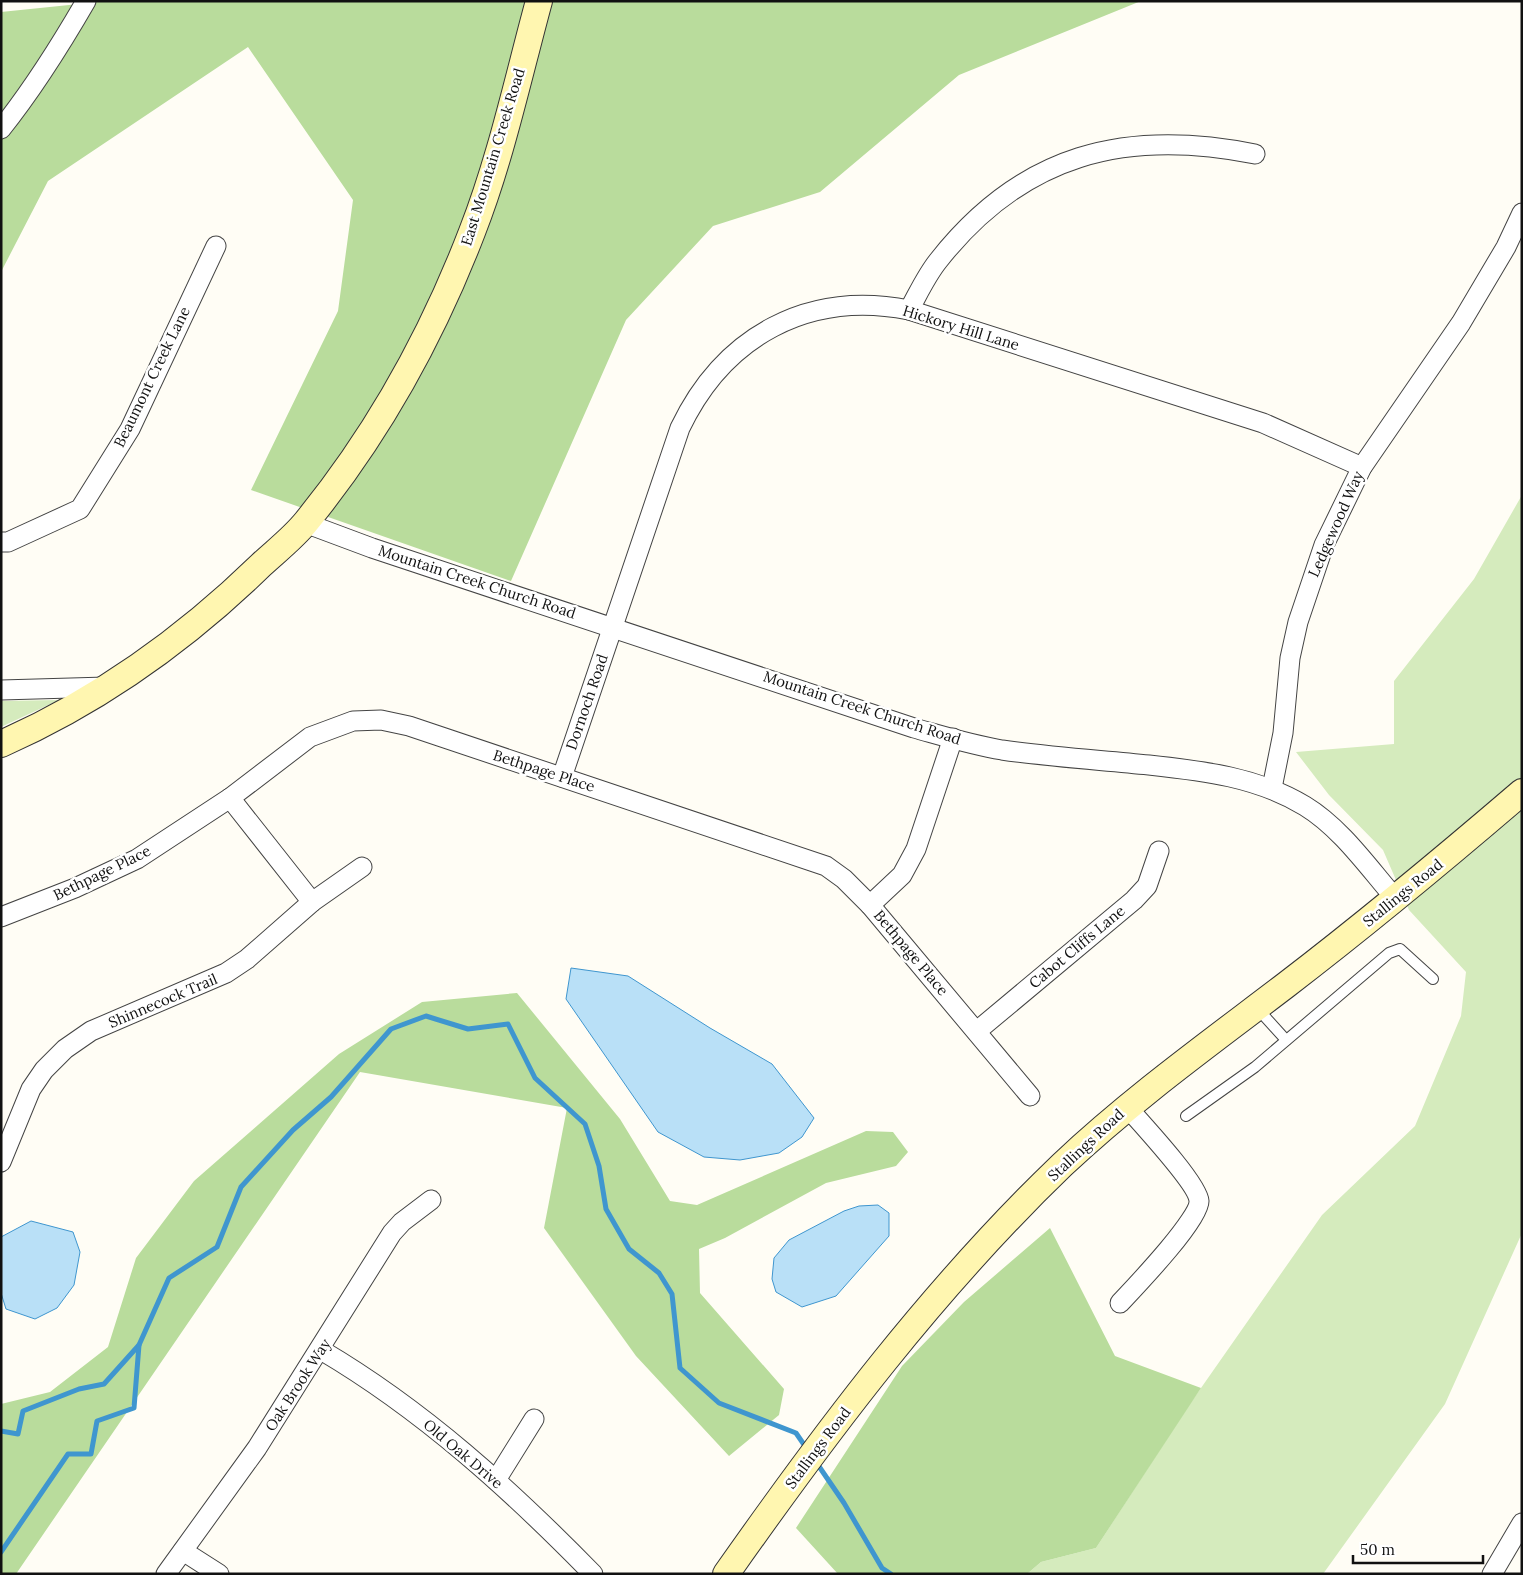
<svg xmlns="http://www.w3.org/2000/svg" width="1523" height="1575" font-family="Lora,serif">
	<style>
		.green { fill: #d5ebbd }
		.forest { fill: #b9dc9c }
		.water { fill: #b9e0f7; stroke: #3f96cf }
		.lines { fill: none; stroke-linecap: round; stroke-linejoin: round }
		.stream { stroke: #3f96cf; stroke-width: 5 }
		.lane-casing { stroke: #444; stroke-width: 12 }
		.street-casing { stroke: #444; stroke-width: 21 }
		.secondary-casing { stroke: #333; stroke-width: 28 }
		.lane { stroke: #fff; stroke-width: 10 }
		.street { stroke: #fff; stroke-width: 19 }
		.secondary { stroke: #fff6b0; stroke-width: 26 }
		.labels { text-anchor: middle; stroke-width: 5; stroke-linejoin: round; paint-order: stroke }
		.street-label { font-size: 15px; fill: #111; stroke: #fff }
	</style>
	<rect width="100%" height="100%" fill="#fffdf5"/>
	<g class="green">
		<path d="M1522,495V1233L1445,1404L1323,1574H1027L1041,1562L1096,1548L1187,1408L1322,1215L1415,1126L1461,1016L1466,972L1409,910L1383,850L1329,795L1296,752L1394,744V681L1474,579Z"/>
		<path d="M59,700L1,727V701Z"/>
	</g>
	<g class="forest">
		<path d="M108,1H1141L959,75L820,192L713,226L626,320L511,581L251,490L338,311L353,200L248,47L48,181L1,272V12Z"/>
		<path d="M517,993L620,1119L670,1201L697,1205L866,1131L893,1132L908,1152L896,1166L826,1183L725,1238L699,1249L700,1293L784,1389L779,1415L729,1456L636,1356L544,1228L567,1108L360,1072L16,1574H1V1404L50,1392L108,1347L136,1258L194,1181L339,1054L422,1002Z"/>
		<path d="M1050,1228L1115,1356L1201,1388L1096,1548L1041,1562L1027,1574H838L796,1528L902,1366L964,1302Z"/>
	</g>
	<g class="water">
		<path d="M571,968L628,976L710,1028L772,1064L814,1118L802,1137L779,1153L740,1160L704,1157L658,1132L566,999Z"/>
		<path d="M878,1205L889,1213V1236L836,1296L802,1307L776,1292L772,1279L774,1258L789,1240L844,1211L859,1206Z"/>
		<path d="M31,1221L73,1232L80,1252L74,1285L57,1308L35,1319L6,1309L1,1293V1237Z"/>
	</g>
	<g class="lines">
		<g class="stream">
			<path d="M1,1431L18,1434L23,1411L79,1389L104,1384L139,1345L169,1278L217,1247L241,1187L293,1130L331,1097L391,1029L426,1016L468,1029L508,1024L535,1078L585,1124L599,1166L606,1209L629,1249L659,1273L672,1294L680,1368L719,1403L796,1433L807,1449"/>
			<path d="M816,1462L844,1503L882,1568L891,1574"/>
			<path d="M1,1552L68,1454H91L97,1421L134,1408L139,1345"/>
		</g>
		<g class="lane-casing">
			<g id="lane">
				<path d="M1257,1008L1286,1040"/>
				<path d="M1186,1116L1255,1067L1389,953L1400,949L1433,979"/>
			</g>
		</g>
		<g class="street-casing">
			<g id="street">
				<path d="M1,129C33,89 60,46 86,1"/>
				<path d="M909,310C918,294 926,276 938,261C1022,154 1125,128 1255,154"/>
				<path d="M305,523L372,548L914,728C943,736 972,745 1002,750C1051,757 1100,760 1149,765C1204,771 1257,777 1305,806C1341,828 1368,867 1395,898"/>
				<path d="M1,542H8L80,509L130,429L216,246"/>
				<path d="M1,690L106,687"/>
				<path d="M562,777L680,428C724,336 808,290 909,310L1263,423L1362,467"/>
				<path d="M1272,788L1283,733L1290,658L1298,622L1324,545L1362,467L1461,323L1506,247L1522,213"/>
				<path d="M230,798L312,902"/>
				<path d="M870,905L902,875L916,849L953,738"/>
				<path d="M1,917L75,888L137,859L230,798L310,737L353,721L381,720L409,726L826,866L844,879L870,905L1030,1096"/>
				<path d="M977,1031L1134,900L1147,886L1159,851"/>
				<path d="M1,1162L31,1089L44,1070L65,1049L91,1031L226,973L247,959L312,902L362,867"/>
				<path d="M1120,1303C1135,1287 1200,1219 1199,1201C1198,1184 1141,1123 1127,1107"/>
				<path d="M321,1350C423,1410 511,1490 593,1574"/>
				<path d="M496,1480L534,1419"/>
				<path d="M183,1551L219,1574"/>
				<path d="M166,1574L257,1448L392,1233L402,1222L431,1200"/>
				<path d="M1492,1574L1522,1523"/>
			</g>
		</g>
		<g class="secondary-casing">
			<g id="secondary">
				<path d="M1,744C98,701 185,639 261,565C276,551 293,538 306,522C377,435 432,336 472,232C501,158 518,78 539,1"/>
				<path d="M726,1574C828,1429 934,1288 1062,1165C1132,1099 1210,1043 1286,985C1367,923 1445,858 1522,792"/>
			</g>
		</g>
		<use href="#lane" class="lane"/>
		<use href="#street" class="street"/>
		<use href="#secondary" class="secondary"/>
	</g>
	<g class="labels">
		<g class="street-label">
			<text transform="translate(493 157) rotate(-73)" y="5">East Mountain Creek Road</text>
			<text transform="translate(961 328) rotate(17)" y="5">Hickory Hill Lane</text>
			<text transform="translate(152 377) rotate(-64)" y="5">Beaumont Creek Lane</text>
			<text transform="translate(1336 524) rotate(-66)" y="5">Ledgewood Way</text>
			<text transform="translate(477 582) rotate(18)" y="5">Mountain Creek Church Road</text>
			<text transform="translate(587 702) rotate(-71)" y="5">Dornoch Road</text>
			<text transform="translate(862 708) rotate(18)" y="5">Mountain Creek Church Road</text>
			<text transform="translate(544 771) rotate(18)" y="5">Bethpage Place</text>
			<text transform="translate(102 873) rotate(-26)" y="5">Bethpage Place</text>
			<text transform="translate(1403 893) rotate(-39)" y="5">Stallings Road</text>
			<text transform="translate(1077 947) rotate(-40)" y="5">Cabot Cliffs Lane</text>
			<text transform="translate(911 953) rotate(50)" y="5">Bethpage Place</text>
			<text transform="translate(163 1001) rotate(-23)" y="5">Shinnecock Trail</text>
			<text transform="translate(1086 1145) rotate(-43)" y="5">Stallings Road</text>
			<text transform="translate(298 1385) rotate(-57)" y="5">Oak Brook Way</text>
			<text transform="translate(818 1448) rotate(-53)" y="5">Stallings Road</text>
			<text transform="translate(463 1454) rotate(40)" y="5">Old Oak Drive</text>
		</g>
	</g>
	<rect width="1523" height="1575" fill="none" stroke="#111111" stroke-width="5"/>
	<path d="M1353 1555v8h130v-8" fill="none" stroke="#111111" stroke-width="2.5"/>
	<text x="1360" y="1555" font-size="15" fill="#111111" stroke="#ffffff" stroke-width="4" paint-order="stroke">50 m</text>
</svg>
